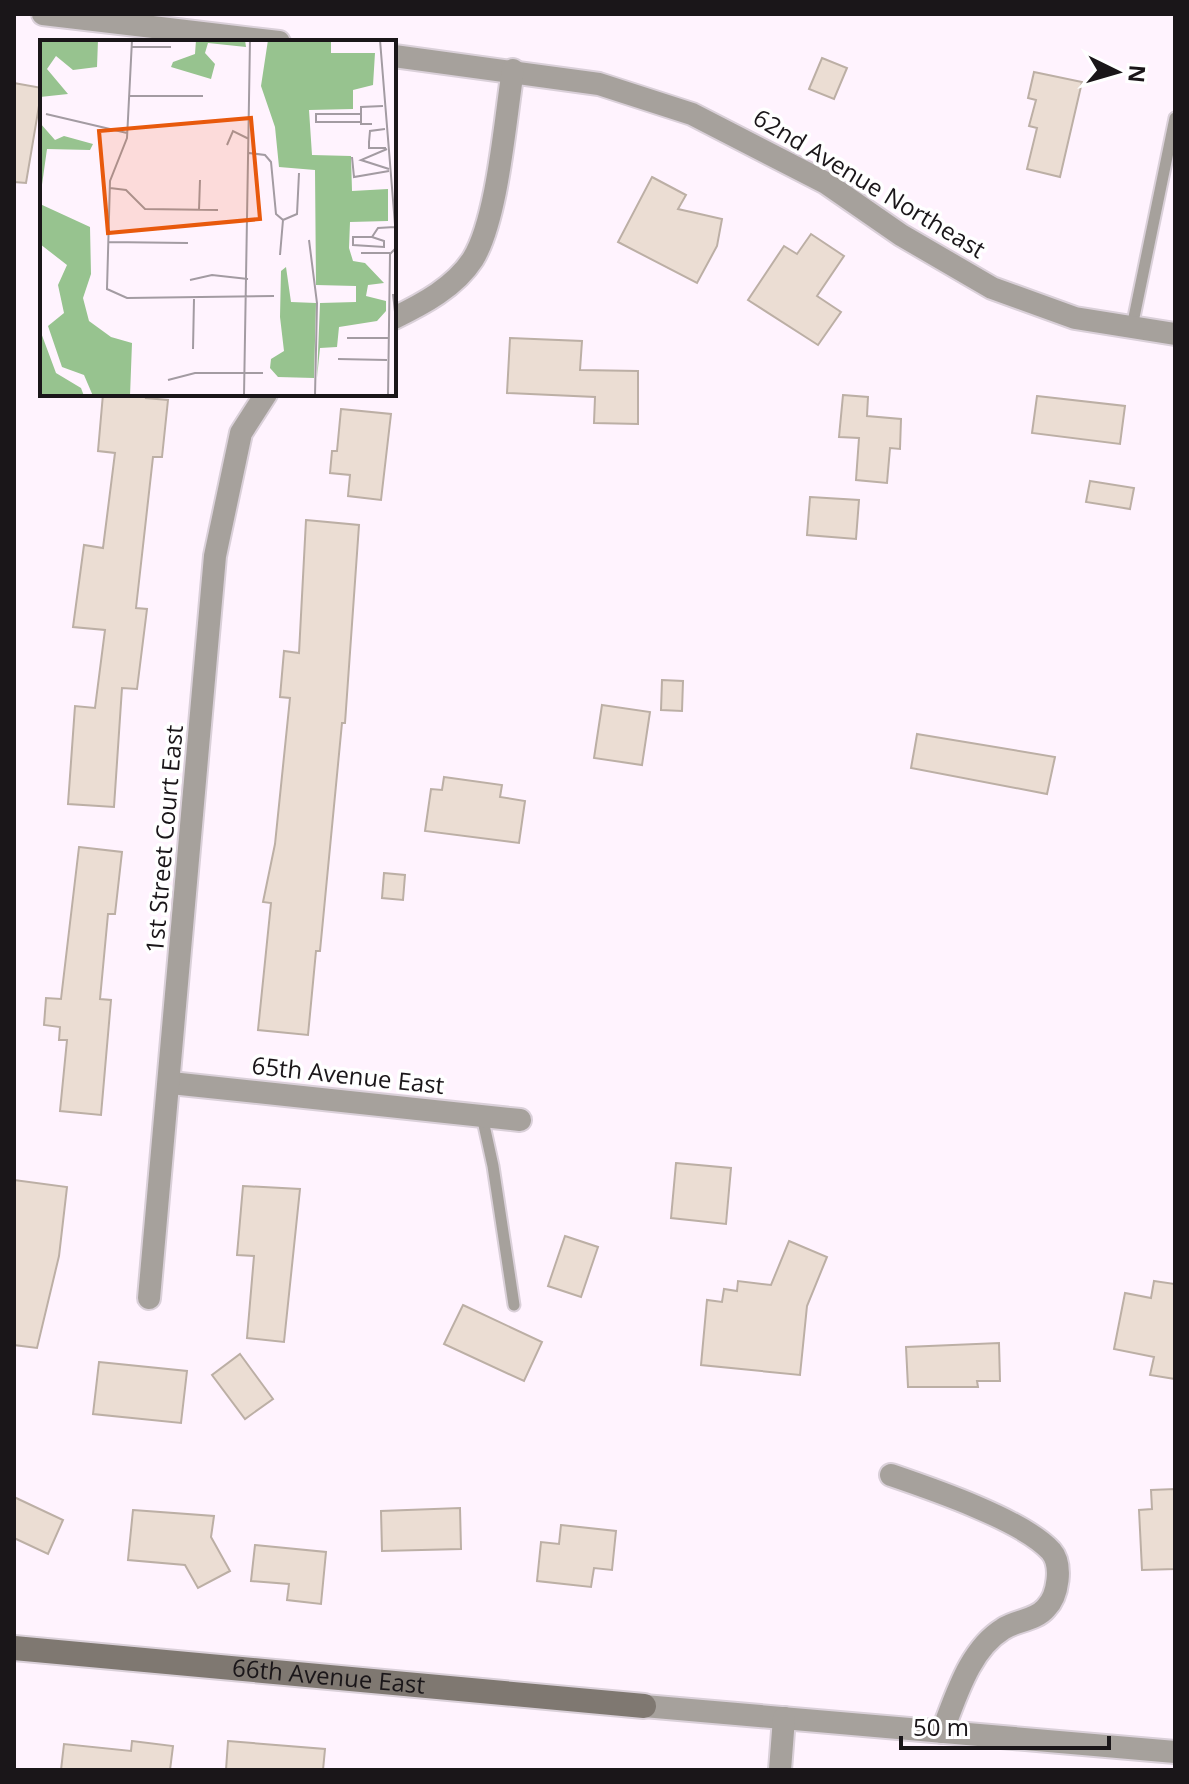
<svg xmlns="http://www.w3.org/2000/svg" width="1189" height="1784" font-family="'Open Sans',sans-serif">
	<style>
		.building { fill: #ebddd3; stroke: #bcafa5; stroke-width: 2 }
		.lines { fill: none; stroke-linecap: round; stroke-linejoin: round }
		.lane-casing { stroke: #dad0d9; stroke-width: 15 }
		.street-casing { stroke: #dad0d9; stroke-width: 26 }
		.secondary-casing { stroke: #dad0d9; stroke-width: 28 }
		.lane { stroke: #a6a19c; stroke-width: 11 }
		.street { stroke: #a6a19c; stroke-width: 22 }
		.secondary { stroke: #7f7871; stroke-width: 24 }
		.labels { text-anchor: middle; stroke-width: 7; stroke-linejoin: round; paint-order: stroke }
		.street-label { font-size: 24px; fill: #1a1619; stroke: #fff }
		.inset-road { fill: none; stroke: #a39ba2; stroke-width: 2 }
		.view { fill: #e8590c; fill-opacity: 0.15; stroke: #e8590c; stroke-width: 4 }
		.inset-edge { fill: none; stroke: #1a1619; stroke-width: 4 }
	</style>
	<rect width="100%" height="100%" fill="#fff3fe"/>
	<g class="building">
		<path d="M822,58L847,68L834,99L809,89Z"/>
		<path d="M1034,72L1082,82L1060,177L1027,169L1037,128L1029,126L1036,100L1028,98Z"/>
		<path d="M14,83L42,88L26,183L14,182Z"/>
		<path d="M652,177L686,195L678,209L722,219L717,246L697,283L618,242Z"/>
		<path d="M811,234L844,256L817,296L841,312L818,345L748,300L784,246L797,254Z"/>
		<path d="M510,338L582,341L580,370L638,371V424L594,423L595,397L507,393Z"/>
		<path d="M103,394H147L146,398L168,400L162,457H153L136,608L147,609L137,689L122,688L114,807L68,804L75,706L95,708L105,630L73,627L84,545L103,548L115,453L98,451Z"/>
		<path d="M843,395L868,397L867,416L901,419L900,449L890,448L887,483L856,480L859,438L839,437Z"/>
		<path d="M1037,396L1125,406L1120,444L1032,433Z"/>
		<path d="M341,409L391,414L381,500L348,496L350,475L330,473L332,451H337Z"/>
		<path d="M1090,481L1134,488L1130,509L1086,502Z"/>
		<path d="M810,497L859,500L856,539L807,535Z"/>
		<path d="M306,520L359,525L345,723H342L320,951H316L308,1035L258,1030L271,903L263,902L275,844L290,698L280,697L284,651L299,653Z"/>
		<path d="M662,680L683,681L682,711L661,710Z"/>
		<path d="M602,705L650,712L642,765L594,758Z"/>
		<path d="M917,734L1055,757L1047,794L911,768Z"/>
		<path d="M444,777L502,785L500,797L525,801L519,843L425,831L431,789L442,790Z"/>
		<path d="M79,847L122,852L115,914H108L100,999L111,1000L101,1115L60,1111L67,1040H59L60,1027L44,1025L46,998L61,999Z"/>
		<path d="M384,873L405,875L403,900L382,898Z"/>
		<path d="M676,1163L731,1168L726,1224L671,1218Z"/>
		<path d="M14,1180L67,1187L59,1256L37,1348L14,1345Z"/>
		<path d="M243,1186L300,1189L284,1342L247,1338L254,1256L237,1255Z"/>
		<path d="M565,1236L598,1247L581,1297L548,1286Z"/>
		<path d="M789,1241L827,1257L807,1306L800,1375L701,1365L707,1300L722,1302L724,1289L737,1291L738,1281L771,1285Z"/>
		<path d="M1154,1281L1175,1284V1379L1150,1375L1154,1357L1114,1349L1125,1293L1151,1298Z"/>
		<path d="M463,1305L542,1342L524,1381L444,1344Z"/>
		<path d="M999,1343L1000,1381H977L978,1387H908L906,1347Z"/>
		<path d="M240,1354L273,1399L245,1419L212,1375Z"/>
		<path d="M99,1362L187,1371L181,1423L93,1414Z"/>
		<path d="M1175,1489V1569L1142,1570L1139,1510L1152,1509L1151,1490Z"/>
		<path d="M14,1497L63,1520L48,1554L14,1538Z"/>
		<path d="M460,1508L461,1549L382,1551L381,1511Z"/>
		<path d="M133,1510L214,1516L211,1537L230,1571L198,1588L185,1565L128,1560Z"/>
		<path d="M561,1525L616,1531L612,1570L594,1568L591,1587L537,1581L541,1542L559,1544Z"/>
		<path d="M255,1545L326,1552L321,1604L287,1600L289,1584L251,1581Z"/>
		<path d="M132,1741L173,1746L170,1770H61L64,1744L131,1751Z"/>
		<path d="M228,1741L325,1749L323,1770H226Z"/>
	</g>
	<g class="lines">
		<g class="lane-casing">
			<g id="lane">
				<path d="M1132,327L1175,118"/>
				<path d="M482,1116L493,1166L514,1305"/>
			</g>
		</g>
		<g class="street-casing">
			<g id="street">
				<path d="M43,14L279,42"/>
				<path d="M394,56L599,84L692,114L826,183L901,235L992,288L1075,318L1175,334"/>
				<path d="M394,318C423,304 455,287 473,259C498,218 505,119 513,70"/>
				<path d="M171,1083L520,1120"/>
				<path d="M149,1298L215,556L241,433L266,394"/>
				<path d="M891,1475C932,1489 1023,1520 1051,1551C1063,1565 1058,1596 1046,1608C1035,1621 1016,1620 1003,1629C969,1650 956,1697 942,1732"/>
				<path d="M644,1706L1175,1752"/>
				<path d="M780,1770L784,1718"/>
			</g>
		</g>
		<g class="secondary-casing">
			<g id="secondary">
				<path id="s1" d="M14,1648L644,1706"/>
			</g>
		</g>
		<use href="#lane" class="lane"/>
		<use href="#street" class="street"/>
		<use href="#secondary" class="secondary"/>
	</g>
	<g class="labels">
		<g class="street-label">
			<text transform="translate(869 184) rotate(31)" y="8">62nd Avenue Northeast</text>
			<text transform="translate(165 839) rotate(-85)" y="8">1st Street Court East</text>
			<text transform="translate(348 1076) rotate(6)" y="8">65th Avenue East</text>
			<text dy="8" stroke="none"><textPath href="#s1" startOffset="316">66th Avenue East</textPath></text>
		</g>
	</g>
	<g transform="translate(40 40)">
		<rect width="356" height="356" fill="#fff3fe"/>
		<path d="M0,0H58L57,27L33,30L16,16L7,29L28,54L0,57ZM156,0H205L206,7L168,3L165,13L175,24L171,39L131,27L133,22L155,14ZM228,0H291V13H335L333,45L313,50V69L269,70L272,115L311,116L312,151L348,149V181L310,182L309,208L313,221L325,223L344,243L328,245L326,256L346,261V271L337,281L299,287L297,307L280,308L277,338L280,263L316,262V246L276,245L275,130L239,127L235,87L221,46ZM0,83L15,100L24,96L53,104L50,110L7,109L0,159ZM0,164L50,187L51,234L43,258L49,281L71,297L92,303L90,356H53L44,335L22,327L8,286L24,273L18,245L27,225L0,204ZM246,227L251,262L276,263L274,338L238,337L230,328L231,319L244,311L240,277L241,231ZM0,290L16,333L41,348L44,356H0Z" fill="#97c38f"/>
		<path class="inset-road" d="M92,0L87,98L70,141L67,249L87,258L234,256M340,0L356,197M91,7H131M89,56H163M6,74L87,93M321,82H276V74H321M332,84H321V67L343,66M345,89L330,91L329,102V108H346M187,105L193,91L209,99M347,109L321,120L349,129M209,113L225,115L231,122L236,174L243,180L240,215M312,117L314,137L349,131M70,148L86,150L105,169L178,170M159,170L160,140M243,180L257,174L259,133M332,197L344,201V207L313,205V197H332L338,188L355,187M269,200L277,263L275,356M68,202L148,203M321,213H350M150,240L172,235L208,239M353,254L356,281M307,298H348M153,309L154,259M298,319L347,320M128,340L155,333H223M275,355H303M204,356L210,0M348,356L350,214L356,208"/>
		<path class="view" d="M211,78L220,179L68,193L59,91Z"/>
		<rect width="356" height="356" class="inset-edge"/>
	</g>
	<rect width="1189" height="1784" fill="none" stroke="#1a1619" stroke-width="32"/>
	<g transform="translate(1117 72) rotate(95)" stroke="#ffffff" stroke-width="6" paint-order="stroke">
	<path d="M0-6L14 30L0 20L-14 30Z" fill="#1a1619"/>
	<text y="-12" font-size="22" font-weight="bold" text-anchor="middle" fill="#1a1619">N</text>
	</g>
	<path d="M901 1736v12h208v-12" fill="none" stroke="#1a1619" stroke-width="4"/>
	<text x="913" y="1736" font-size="24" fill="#1a1619" stroke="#ffffff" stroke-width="6" paint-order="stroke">50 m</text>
</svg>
